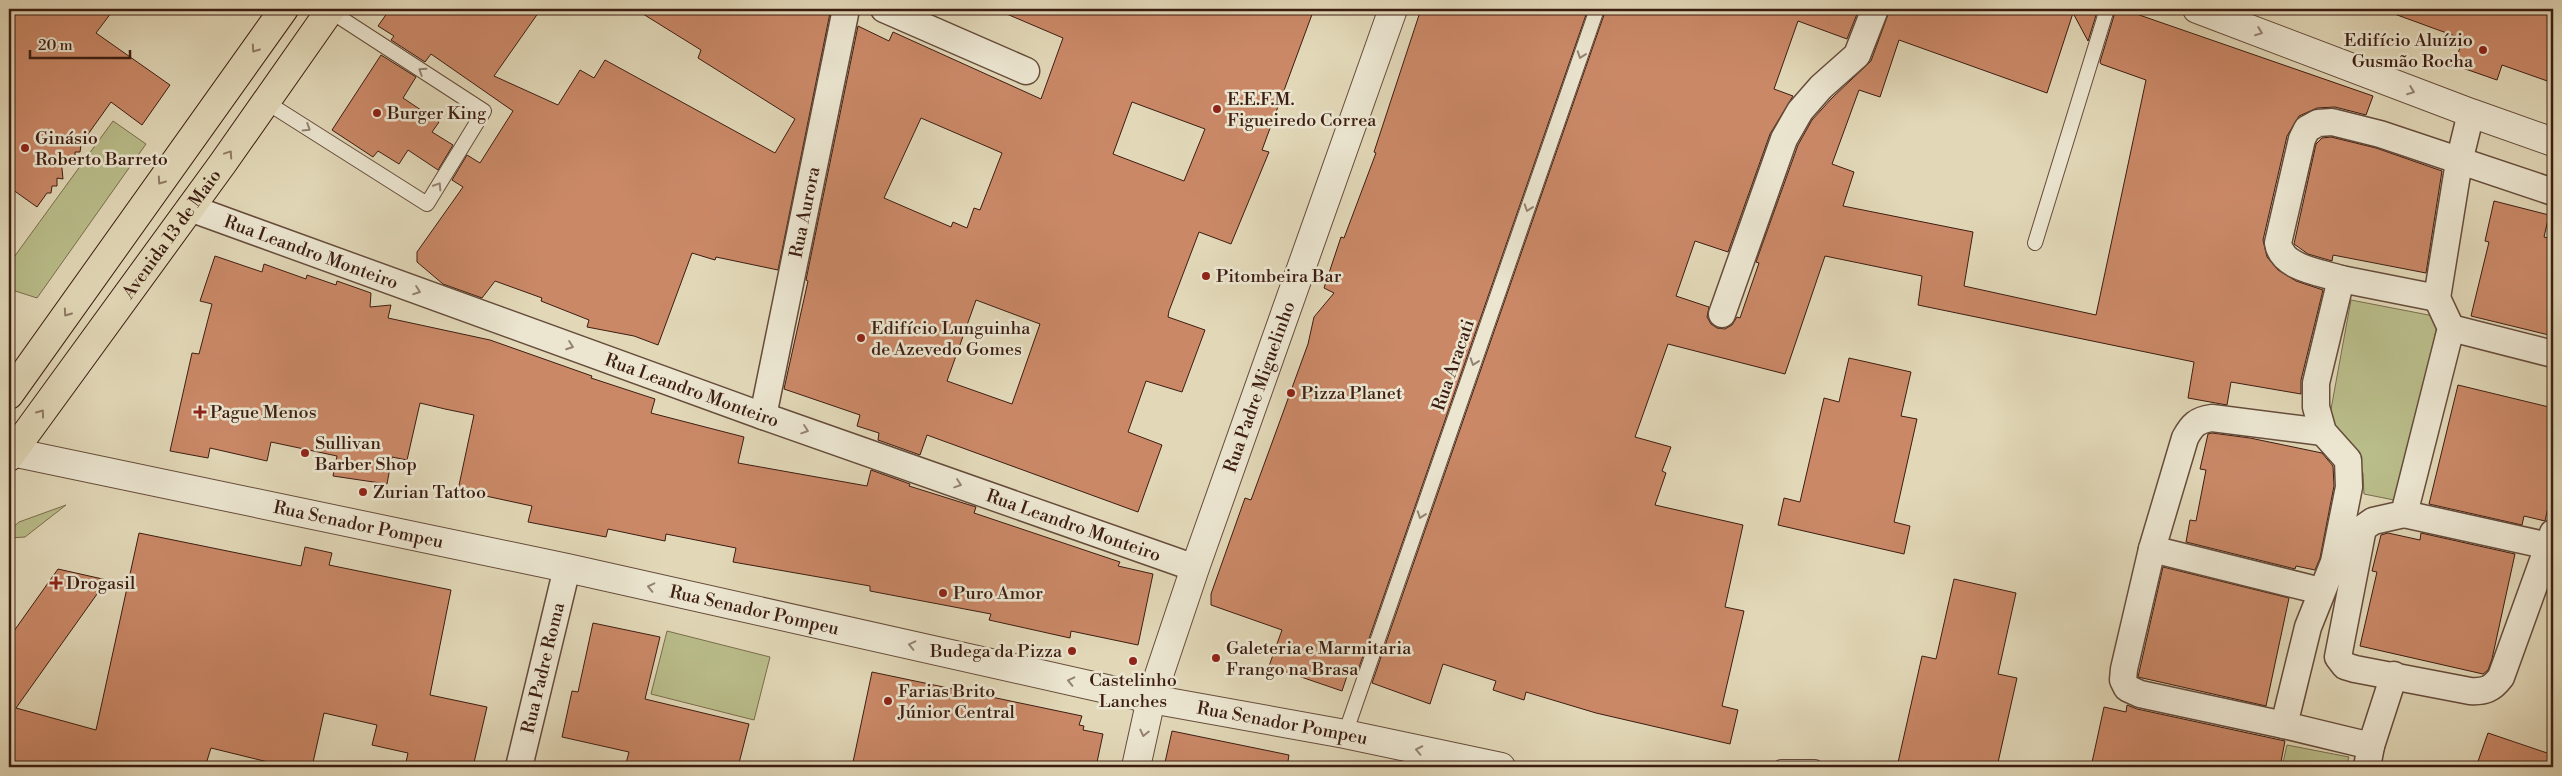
<svg xmlns="http://www.w3.org/2000/svg" width="2562" height="776" font-family="'Libre Bodoni',serif">
	<style>
		.green { fill: #b9bd8a; stroke: #7a6d4e }
		.building { fill: #ca8867; stroke: #3c1d11; fill-rule: evenodd }
		.lines { fill: none; stroke-linecap: round; stroke-linejoin: round }
		.service-casing { stroke: #664c3b; stroke-width: 16 }
		.minor-casing { stroke: #664c3b; stroke-width: 29 }
		.tertiary-casing { stroke: #664c3b; stroke-width: 30 }
		.primary-casing { stroke: #3c1d11; stroke-width: 30 }
		.service { stroke: #ece6d1; stroke-width: 14 }
		.minor { stroke: #ece6d1; stroke-width: 26 }
		.tertiary { stroke: #ece6d1; stroke-width: 28 }
		.primary { stroke: #e2d8b8; stroke-width: 28 }
		.oneway { stroke: #948271 }
		.oneway2 { stroke: #8f7a64 }
		.poi-dot { fill: #8f2418; stroke: #ece6d1; stroke-width: 2 }
		.labels { text-anchor: middle; stroke-width: 5; stroke-linejoin: round; paint-order: stroke }
		.poi-label { font-size: 18px; fill: #3c1d11; stroke: #ece6d1; text-anchor: start }
		.street-label { font-size: 18px; fill: #3c1d11; stroke: #ece6d1 }
	</style>
	<rect width="100%" height="100%" fill="#e2d8b8"/>
	<filter id="stains"><feTurbulence type="fractalNoise" baseFrequency=".004" numOctaves="4"/><feColorMatrix values="0 0 0 0 .2 0 0 0 0 .09 0 0 0 0 .02 0 0 0 .5 -.17"/></filter>
	<radialGradient id="worn" r=".72"><stop offset=".6" stop-color="#630" stop-opacity="0"/><stop offset="1" stop-color="#630" stop-opacity=".3"/></radialGradient>
	<g class="green">
		<path d="M113,121L146,144L37,298L9,289V264Z"/>
		<path d="M2351,300L2439,317L2399,501L2364,494L2363,473L2351,451L2329,420Z"/>
		<path d="M66,505L25,537L9,538V531L19,522Z"/>
		<path d="M667,631L770,657L754,720L651,694Z"/>
		<path d="M2287,745L2349,757L2346,767H2282Z"/>
	</g>
	<g class="building">
		<path d="M9,9H114L96,33L170,85L142,125L111,102L86,137V145H81L80,152H75V160L61,159L63,179L57,178V186H52L51,193H47L37,207L9,187Z"/>
		<path d="M390,9H541L494,76L558,105L580,70L594,78L605,60L775,153L795,119L698,58L701,50L635,9H822L830,13L778,270L716,257L715,260L692,253L658,345L634,336L587,327L589,320L541,301L542,298L495,281L482,298L443,284L417,262V252L463,187L452,180L467,155L480,163L513,111L431,54L425,62L391,40L394,36L378,26Z"/>
		<path d="M995,9H1314L1262,150L1269,152L1231,244L1199,232L1169,311L1168,317L1205,330L1182,392L1146,381L1128,432L1162,445L1138,512L927,435L920,455L878,440L879,433L857,426L860,415L784,389L808,281L806,280L858,26L889,41L893,32L1041,99L1063,38ZM1132,102L1205,129L1184,181L1113,154ZM921,118L1002,153L980,210L974,208L967,228L953,222L951,227L884,198ZM976,300L1040,324L1012,404L947,381Z"/>
		<path d="M1421,9H1588L1356,676L1348,673L1342,691L1269,666L1282,630L1211,605V594L1245,498L1251,500L1269,451L1308,344L1314,317L1334,293L1324,288L1341,237L1344,238L1376,153L1374,152Z"/>
		<path d="M1606,9H1859L1847,39L1798,21L1774,89L1793,96L1770,134L1728,252L1695,241L1676,296L1709,307L1707,317L1711,324L1717,328L1725,329L1732,325L1737,317L1740,318L1759,263L1756,262L1798,145L1812,120L1832,98L1871,61L1890,9H2098L2088,41L2073,13L2047,93L1899,40L1880,97L1859,90L1832,164L1854,172L1843,206L1973,232L1964,286L2096,315L2146,80L2101,64L2100,62L2116,9H2122L2373,96L2366,115L2335,107L2317,108L2299,116L2287,136L2263,240L2267,257L2278,270L2296,281L2323,290L2301,380V394L2231,382L2227,405L2188,398L2194,362L1918,305L1922,276L1825,256L1785,374L1668,344L1635,437L1671,447L1662,471L1666,473L1655,505L1743,525L1725,607L1744,611L1722,706L1738,710L1730,744L1596,713L1526,692L1524,700L1493,690L1496,681L1443,664L1430,704L1372,683Z"/>
		<path d="M2390,9H2553V83L2502,65L2497,80L2454,65L2463,39L2389,12Z"/>
		<path d="M381,55L416,77L403,98L439,122L432,132L453,145L438,170L408,150L399,164L378,151L373,157L332,130Z"/>
		<path d="M2331,137L2376,148L2442,171L2426,273L2333,255L2332,261L2308,254L2294,244L2316,144L2322,138Z"/>
		<path d="M2494,201L2549,215L2544,237L2553,239V336L2471,316L2489,242L2485,241Z"/>
		<path d="M215,256L262,272L264,264L306,279L307,275L336,285L337,281L371,293L370,307L391,305L388,318L490,340L592,376L591,378L655,399L651,413L744,437L738,463L867,486L871,470L910,484L909,486L976,507L974,513L1120,562L1118,566L1153,574L1138,645L1071,631L1070,638L989,620L991,614L870,591V586L733,562L736,548L666,534L665,541L608,529L606,537L528,522L532,506L458,490L474,415L445,409L420,403L407,460L392,457L387,484L333,476L337,456L271,442L267,461L210,448L208,458L170,451L192,353L199,354L212,304L200,301Z"/>
		<path d="M1849,358L1911,372L1901,416L1917,419L1894,522L1910,526L1904,554L1778,525L1784,498L1800,502L1824,398L1839,402Z"/>
		<path d="M2458,385L2553,408V485L2545,521L2524,516L2522,525L2429,504Z"/>
		<path d="M2212,433L2250,438L2322,453L2333,466L2334,486L2320,558L2315,570L2296,566L2295,569L2186,542L2190,520L2196,521L2206,470L2200,469L2208,434Z"/>
		<path d="M139,533L301,566L305,547L332,553L329,565L451,590L430,695L487,707L473,767H405L408,753L372,745L377,725L324,713L312,767H271L272,763L211,748L205,767H9V638L58,569L107,580L16,708L96,730Z"/>
		<path d="M2388,533L2420,540L2421,533L2515,554L2492,659L2488,670L2483,674L2360,646L2377,572L2372,571L2381,535Z"/>
		<path d="M2163,567L2289,598L2266,706L2138,677Z"/>
		<path d="M1954,579L2016,593L1998,674L2017,678L1997,767H1897L1922,656L1936,659Z"/>
		<path d="M593,623L660,637L645,699L749,724L738,767H625L629,752L562,737L572,691L578,692Z"/>
		<path d="M872,672L1082,716L1079,725L1084,726L1083,730L1103,734L1096,767H852Z"/>
		<path d="M2127,705L2137,709L2285,741L2280,767H2091L2104,707L2126,712Z"/>
		<path d="M1172,731L1289,755L1287,767H1164Z"/>
		<path d="M2488,733L2553,755V767H2476Z"/>
	</g>
	<g class="lines">
		<g class="service-casing">
			<g id="service">
				<path d="M266,102L427,204L484,111L330,11"/>
				<path d="M2035,243L2107,9"/>
				<path d="M1345,734L1597,9"/>
				<path d="M1781,767H1815"/>
			</g>
		</g>
		<g class="minor-casing">
			<g id="minor">
				<path d="M884,9L1026,71"/>
				<path id="s1" d="M190,208L763,416L1195,568"/>
				<path d="M2341,279C2319,272 2282,268 2278,243L2302,139L2307,129L2318,123L2332,122L2380,134L2553,192"/>
				<path d="M2437,298L2451,328L2404,514L2373,521L2363,528L2338,657L2345,666L2355,669L2470,691C2485,692 2492,689 2501,677L2553,533"/>
				<path d="M1722,314L1784,139L1800,111L1821,87L1857,55L1875,9"/>
				<path d="M2451,328L2553,354"/>
				<path id="s2" d="M763,416L846,9"/>
				<path d="M2404,514L2549,546"/>
				<path d="M2152,549L2124,669L2123,680L2127,688L2140,694L2284,725"/>
				<path d="M2321,591L2152,549L2185,438C2192,425 2197,420 2212,418L2323,432"/>
				<path d="M2371,746L2394,675"/>
				<path id="s3" d="M519,767L567,568"/>
				<path d="M2367,767L2371,746L2284,725L2308,627L2334,562L2349,487L2348,460L2323,432L2316,407V383L2341,279L2437,298L2459,162L2471,113"/>
			</g>
		</g>
		<g class="tertiary-casing">
			<g id="tertiary">
				<path d="M2197,9L2471,113L2553,142"/>
				<path id="s4" d="M12,452L567,568L1151,699L1345,734L1501,767"/>
				<path id="s5" d="M1136,767L1151,699L1195,568L1393,9"/>
			</g>
		</g>
		<g class="primary-casing">
			<g id="primary">
				<path d="M9,395L284,9"/>
				<path id="s6" d="M9,457L223,163L331,9"/>
			</g>
		</g>
		<use href="#service" class="service"/>
		<use href="#minor" class="minor"/>
		<use href="#tertiary" class="tertiary"/>
		<use href="#primary" class="primary"/>
	</g>
	<defs><path id="oneway-chevron" d="M-2-3.5L2.5 0L-2 3.5" fill="none" stroke-width="1.6" stroke-linecap="round" stroke-linejoin="round" transform="scale(1.25)"/></defs>
	<g class="oneway">
		<use href="#oneway-chevron" transform="translate(2259 32) rotate(21)"/>
		<use href="#oneway-chevron" transform="translate(1581 55) rotate(109)"/>
		<use href="#oneway-chevron" transform="translate(422 71) rotate(-147)"/>
		<use href="#oneway-chevron" transform="translate(2411 91) rotate(21)"/>
		<use href="#oneway-chevron" transform="translate(307 128) rotate(32)"/>
		<use href="#oneway-chevron" transform="translate(438 186) rotate(-58)"/>
		<use href="#oneway-chevron" transform="translate(1528 208) rotate(109)"/>
		<use href="#oneway-chevron" transform="translate(417 291) rotate(20)"/>
		<use href="#oneway-chevron" transform="translate(570 346) rotate(20)"/>
		<use href="#oneway-chevron" transform="translate(1474 362) rotate(109)"/>
		<use href="#oneway-chevron" transform="translate(805 430) rotate(19)"/>
		<use href="#oneway-chevron" transform="translate(958 484) rotate(19)"/>
		<use href="#oneway-chevron" transform="translate(1421 515) rotate(109)"/>
		<use href="#oneway-chevron" transform="translate(651 587) rotate(-167)"/>
		<use href="#oneway-chevron" transform="translate(912 645) rotate(-167)"/>
		<use href="#oneway-chevron" transform="translate(1071 681) rotate(-167)"/>
		<use href="#oneway-chevron" transform="translate(1144 733) rotate(103)"/>
		<use href="#oneway-chevron" transform="translate(1419 750) rotate(-168)"/>
	</g>
	<g class="oneway2">
		<use href="#oneway-chevron" transform="translate(255 49) rotate(125)"/>
		<use href="#oneway-chevron" transform="translate(229 154) rotate(-56)"/>
		<use href="#oneway-chevron" transform="translate(161 181) rotate(125)"/>
		<use href="#oneway-chevron" transform="translate(67 313) rotate(125)"/>
		<use href="#oneway-chevron" transform="translate(41 413) rotate(-54)"/>
	</g>
	<g class="poi-dot">
		<circle cx="2483" cy="50" r="5"/>
		<circle cx="1217" cy="109" r="5"/>
		<circle cx="377" cy="113" r="5"/>
		<circle cx="25" cy="148" r="5"/>
		<circle cx="1206" cy="276" r="5"/>
		<circle cx="861" cy="338" r="5"/>
		<circle cx="1291" cy="393" r="5"/>
		<path d="M197.5 404.5h5v5h5v5h-5v5h-5v-5h-5v-5h5z"/>
		<circle cx="305" cy="453" r="5"/>
		<circle cx="363" cy="492" r="5"/>
		<path d="M53.5 575.5h5v5h5v5h-5v5h-5v-5h-5v-5h5z"/>
		<circle cx="943" cy="593" r="5"/>
		<circle cx="1072" cy="651" r="5"/>
		<circle cx="1216" cy="658" r="5"/>
		<circle cx="1133" cy="661" r="5"/>
		<circle cx="888" cy="701" r="5"/>
	</g>
	<g class="labels">
		<g class="poi-label">
			<text x="2473" y="46" text-anchor="end">Edifício Aluízio<tspan x="2473" dy="21">Gusmão Rocha</tspan></text>
			<text x="1227" y="105">E.E.F.M.<tspan x="1227" dy="21">Figueiredo Correa</tspan></text>
			<text x="387" y="119">Burger King</text>
			<text x="35" y="144">Ginásio<tspan x="35" dy="21">Roberto Barreto</tspan></text>
			<text x="1216" y="282">Pitombeira Bar</text>
			<text x="871" y="334">Edifício Lunguinha<tspan x="871" dy="21">de Azevedo Gomes</tspan></text>
			<text x="1301" y="399">Pizza Planet</text>
			<text x="210" y="418">Pague Menos</text>
			<text x="315" y="449">Sullivan<tspan x="315" dy="21">Barber Shop</tspan></text>
			<text x="373" y="498">Zurian Tattoo</text>
			<text x="66" y="589">Drogasil</text>
			<text x="953" y="599">Puro Amor</text>
			<text x="1226" y="654">Galeteria e Marmitaria<tspan x="1226" dy="21">Frango na Brasa</tspan></text>
			<text x="1062" y="657" text-anchor="end">Budega da Pizza</text>
			<text x="1133" y="686" text-anchor="middle">Castelinho<tspan x="1133" dy="21">Lanches</tspan></text>
			<text x="898" y="697">Farias Brito<tspan x="898" dy="21">Júnior Central</tspan></text>
		</g>
		<g class="street-label">
			<text dy="6" stroke="none"><textPath href="#s2" startOffset="208">Rua Aurora</textPath></text>
			<text dy="6" stroke="none"><textPath href="#s6" startOffset="276">Avenida 13 de Maio</textPath></text>
			<text dy="6" stroke="none"><textPath href="#s1" startOffset="129">Rua Leandro Monteiro</textPath></text>
			<text transform="translate(1453 365) rotate(-71)" y="6">Rua Aracati</text>
			<text dy="6" stroke="none"><textPath href="#s5" startOffset="400">Rua Padre Miguelinho</textPath></text>
			<text dy="6" stroke="none"><textPath href="#s1" startOffset="534">Rua Leandro Monteiro</textPath></text>
			<text dy="6" stroke="none"><textPath href="#s4" startOffset="354">Rua Senador Pompeu</textPath></text>
			<text dy="6" stroke="none"><textPath href="#s1" startOffset="939">Rua Leandro Monteiro</textPath></text>
			<text dy="6" stroke="none"><textPath href="#s4" startOffset="759">Rua Senador Pompeu</textPath></text>
			<text dy="6" stroke="none"><textPath href="#s3" startOffset="102">Rua Padre Roma</textPath></text>
			<text dy="6" stroke="none"><textPath href="#s4" startOffset="1299">Rua Senador Pompeu</textPath></text>
		</g>
	</g>
	<rect width="2562" height="776" fill="none" stroke="#e2d8b8" stroke-width="30"/>
	<rect x="10" y="10" width="2542" height="756" fill="none" stroke="#3c1d11" stroke-width="2.5"/>
	<rect x="15" y="15" width="2532" height="746" fill="none" stroke="#3c1d11"/>
	<path d="M30 50v8h100v-8" fill="none" stroke="#3c1d11" stroke-width="2.5"/>
	<text x="38" y="50" font-size="15" fill="#3c1d11" stroke="#ece6d1" stroke-width="4" paint-order="stroke">20 m</text>
	<rect width="100%" height="100%" filter="url(#stains)"/>
	<rect width="100%" height="100%" fill="url(#worn)"/>
</svg>
